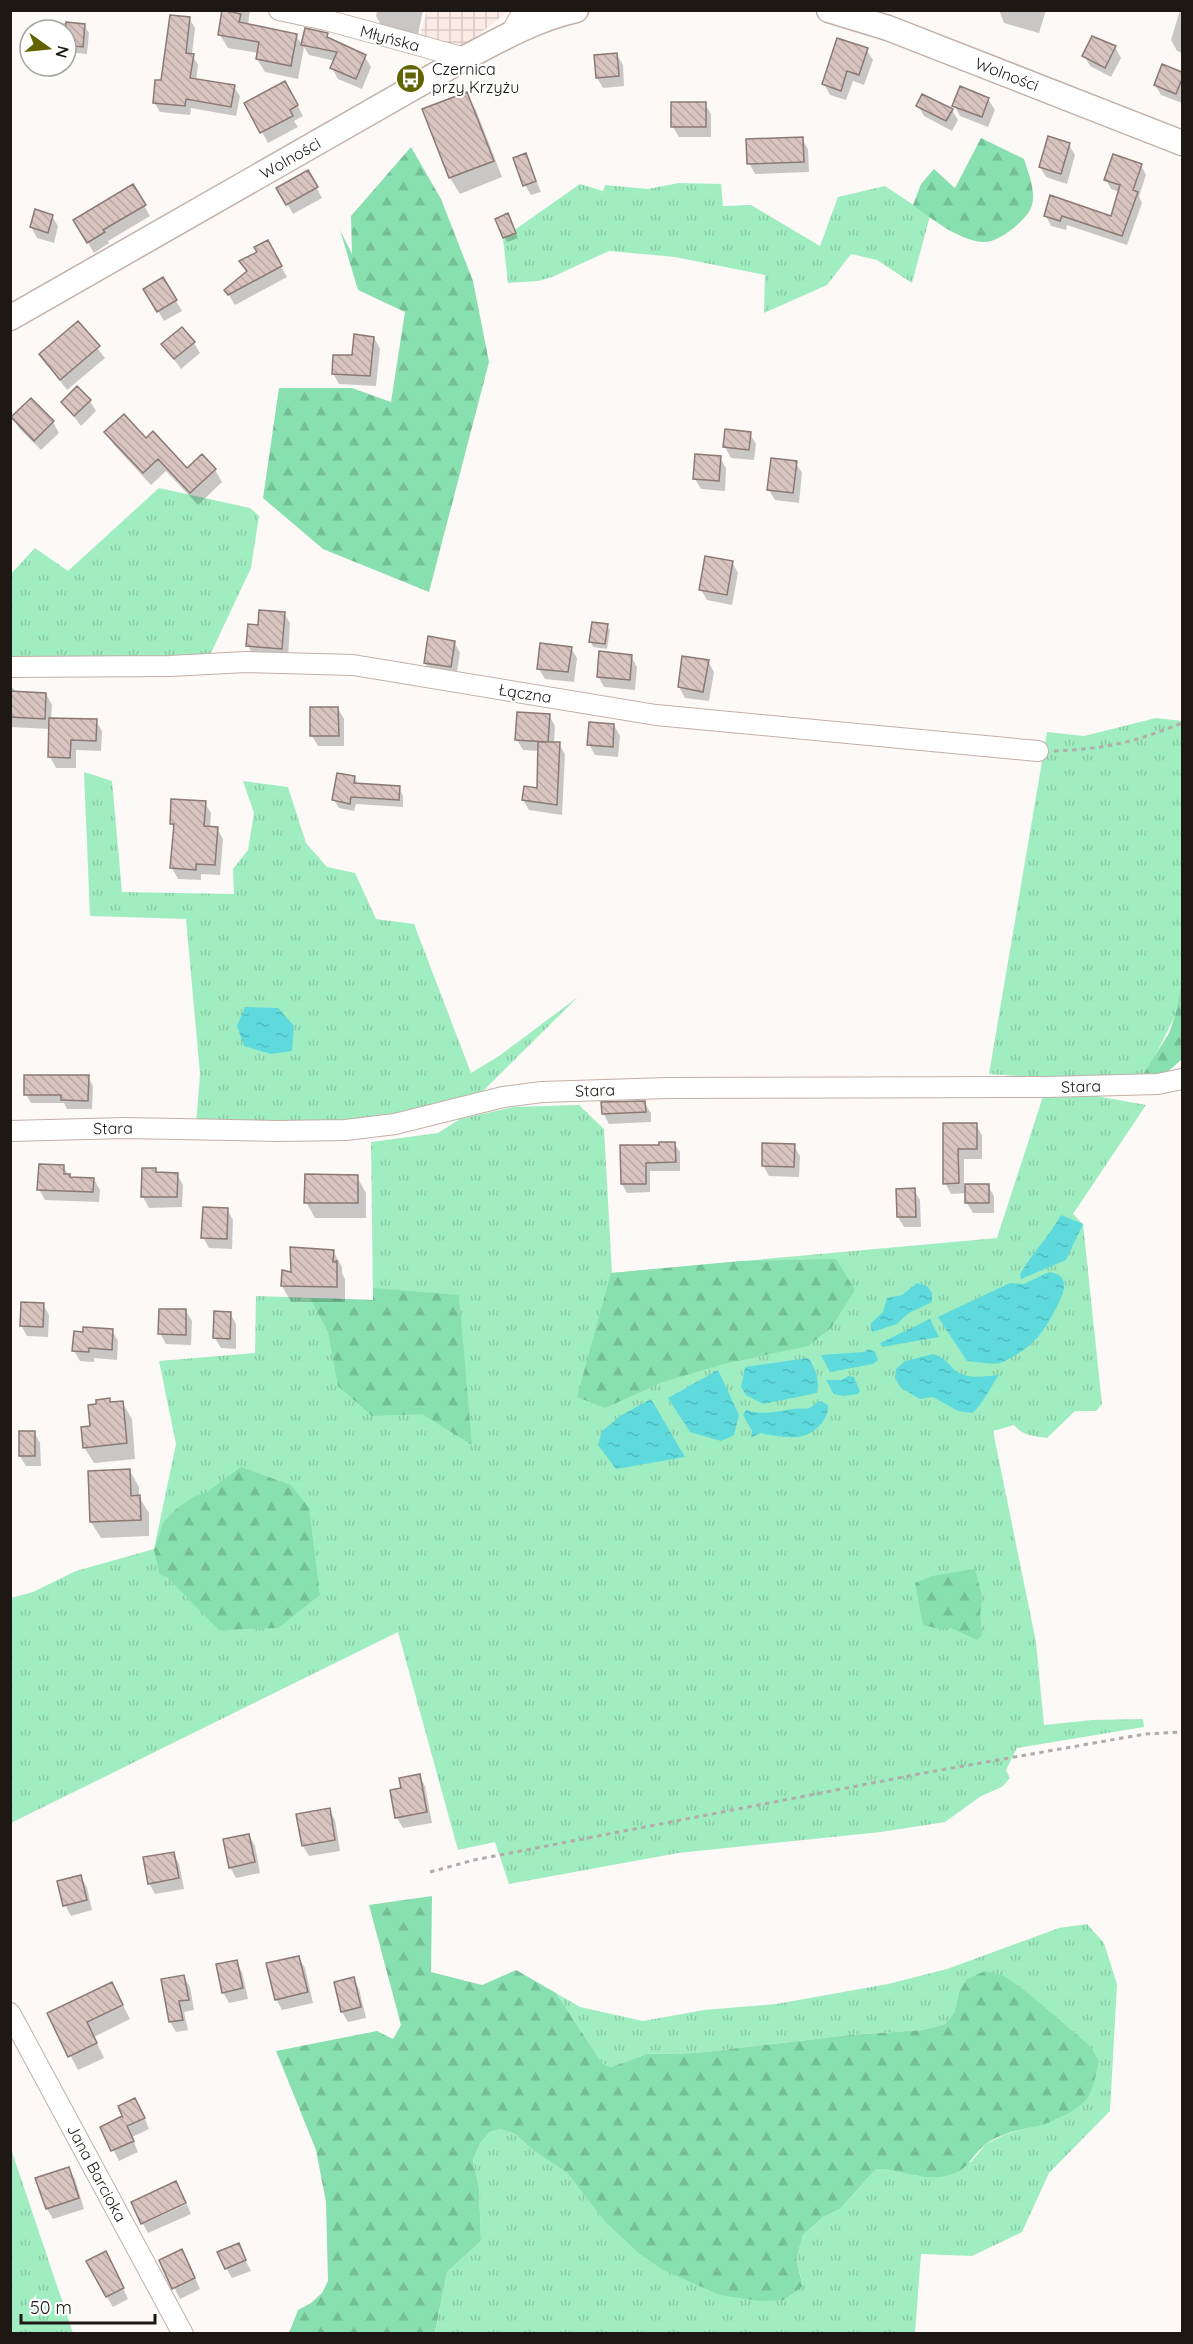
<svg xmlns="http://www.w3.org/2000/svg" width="1193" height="2344" viewBox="0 0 1193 2344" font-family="Quicksand,sans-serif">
<defs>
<pattern id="industrial-grid" width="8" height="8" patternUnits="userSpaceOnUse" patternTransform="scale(1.5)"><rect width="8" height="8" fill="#fcebe5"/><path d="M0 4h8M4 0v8" fill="none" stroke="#d8c9c4"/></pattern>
<pattern id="grass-tufts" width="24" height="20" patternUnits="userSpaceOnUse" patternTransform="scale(1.5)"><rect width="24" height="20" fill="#a1edc2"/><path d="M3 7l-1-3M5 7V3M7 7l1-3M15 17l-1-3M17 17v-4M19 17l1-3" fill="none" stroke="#8acaa6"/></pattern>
<pattern id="forest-firs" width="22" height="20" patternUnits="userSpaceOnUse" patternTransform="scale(1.5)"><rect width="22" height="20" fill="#88e0b0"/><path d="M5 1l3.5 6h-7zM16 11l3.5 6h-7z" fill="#75bf96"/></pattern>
<pattern id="water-ripples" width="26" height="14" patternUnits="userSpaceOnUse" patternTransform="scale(1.5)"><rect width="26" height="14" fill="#5edadd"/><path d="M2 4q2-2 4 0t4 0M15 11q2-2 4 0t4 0" fill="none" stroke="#51babd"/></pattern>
<pattern id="building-back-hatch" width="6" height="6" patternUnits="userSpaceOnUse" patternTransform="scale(1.5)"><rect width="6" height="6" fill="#d9c5bf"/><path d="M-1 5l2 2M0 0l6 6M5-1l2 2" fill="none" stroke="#baa8a3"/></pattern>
</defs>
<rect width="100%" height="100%" fill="#fcf9f7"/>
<path fill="url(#industrial-grid)" d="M 427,11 L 508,11 L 459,50 L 419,39 Z"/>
<path fill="url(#grass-tufts)" d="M 679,183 L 721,184 L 723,206 L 751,205 L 820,246 L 838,197 L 885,186 L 930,216 L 912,283 L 877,260 L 851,254 L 827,285 L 764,313 L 765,275 L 675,257 L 609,251 L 552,277 L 538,281 L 508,283 L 503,238 L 580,184 L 603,191 L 605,185 L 648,189 Z
M 159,488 L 250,508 L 259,516 L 251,568 L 209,657 L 11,660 L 10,575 L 35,548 L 68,571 Z
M 1156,718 L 1182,721 L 1182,979 L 1175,1016 L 1141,1084 L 989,1074 L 1047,732 L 1084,736 Z
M 84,772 L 112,781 L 122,892 L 234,894 L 233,869 L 248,850 L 254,813 L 243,781 L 288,787 L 306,843 L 327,867 L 355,873 L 376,919 L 414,924 L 471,1073 L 499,1056 L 578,997 L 482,1092 L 396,1118 L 196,1125 L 200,1074 L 186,919 L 90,916 Z
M 1046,1087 L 1146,1105 L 1073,1214 L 1083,1224 L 1102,1404 L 1096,1411 L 1075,1411 L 1047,1438 C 1033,1436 1023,1436 1014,1425 L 993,1431 L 1036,1642 L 1044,1725 L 1093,1720 L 1143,1719 L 1144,1727 L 1017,1748 L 1006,1770 L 1010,1778 L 1002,1787 L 981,1796 L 945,1822 L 881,1832 L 678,1853 L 509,1884 L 495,1842 L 458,1850 L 398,1632 L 11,1823 L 11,1598 L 33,1592 L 76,1571 L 154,1549 L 176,1444 L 159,1361 L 255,1353 L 256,1296 L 373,1300 L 371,1142 L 438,1133 L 460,1119 L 513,1107 L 579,1105 L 604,1129 L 612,1273 L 997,1238 Z
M 1087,1924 L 1104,1943 L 1117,1984 L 1110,2111 L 1049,2173 L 1022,2232 L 972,2256 L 921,2254 L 915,2333 L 435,2334 L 447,2272 L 481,2241 L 479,2188 L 473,2160 L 480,2143 L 490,2132 L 501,2129 L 515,2134 L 533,2150 L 567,2173 L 605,2222 L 637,2252 L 803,2285 L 796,2260 L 803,2235 L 823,2217 L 840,2209 L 876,2169 L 889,2168 L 918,2176 L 971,2162 L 986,2144 L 1004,2135 L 1058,2119 L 1089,2045 L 1005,1976 L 959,1992 L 954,2013 L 945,2024 L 922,2030 L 849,2035 L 696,2053 L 647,2054 L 611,2067 L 602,2063 L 556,1993 L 580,2007 L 643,2021 L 704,2010 L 776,2004 L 888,1984 L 947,1969 L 1059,1928 Z
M 10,2149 L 11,2149 L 73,2333 L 11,2333 Z"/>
<path fill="url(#forest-firs)" d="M 981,138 L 1024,159 C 1028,172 1036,191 1032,205 C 1029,219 997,244 983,242 C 957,240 933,219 913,205 L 921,184 L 934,169 L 955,188 Z
M 411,147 L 441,199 L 473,281 L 489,362 L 429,592 L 323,549 L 263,498 L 279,388 L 352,388 L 391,402 L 405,312 L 358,290 L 340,230 L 352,254 L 351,216 Z
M 1182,979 L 1182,1059 L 1163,1076 L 1143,1075 L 1169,1033 L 1175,1016 Z
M 836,1259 L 855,1290 L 831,1328 L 808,1346 L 724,1364 L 663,1382 L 605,1408 L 577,1397 L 611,1273 L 741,1261 Z
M 373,1288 L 459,1295 L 472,1445 L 422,1414 L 372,1416 L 338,1386 L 328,1332 L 310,1298 L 373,1300 Z
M 241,1467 L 291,1485 L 309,1508 L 320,1595 L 278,1628 L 219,1630 L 167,1577 L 160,1575 L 154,1550 L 163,1523 L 176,1509 L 193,1497 L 206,1493 Z
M 975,1569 L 982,1596 L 980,1615 L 982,1635 L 977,1640 L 951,1628 L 939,1629 L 923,1625 L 915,1583 L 932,1576 Z
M 432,1896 L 431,1972 L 482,1985 L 516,1970 L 556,1993 L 602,2063 L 611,2067 L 647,2054 L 696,2053 L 849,2035 L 922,2030 L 945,2024 L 954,2013 L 959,1992 L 967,1979 L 985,1971 L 1005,1976 L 1029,1994 L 1089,2045 L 1099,2061 C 1096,2072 1093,2093 1086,2100 C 1079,2107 1068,2114 1059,2118 C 1037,2130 1007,2128 986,2144 C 968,2158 969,2174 939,2177 C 917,2179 897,2168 876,2169 L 840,2209 L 823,2217 L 803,2235 L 796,2260 L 803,2286 L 784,2300 L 759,2301 L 720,2295 L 663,2270 L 637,2252 L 605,2222 L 567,2173 L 533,2150 L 515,2134 L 501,2129 L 490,2132 L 480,2143 L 473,2160 L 479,2188 L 481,2241 L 447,2272 L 435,2333 L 289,2333 L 298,2310 L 311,2303 L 322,2293 L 328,2281 L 326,2202 L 316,2150 L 276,2051 L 377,2031 L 393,2039 L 401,2025 L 369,1905 Z"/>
<path fill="url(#water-ripples)" d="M 245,1007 L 278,1008 L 294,1026 L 292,1051 L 271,1054 L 244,1046 L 237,1026 Z
M 1061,1215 L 1083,1224 L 1066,1260 L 1021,1279 L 1020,1274 C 1032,1254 1049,1236 1061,1215 Z
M 1049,1272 C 1057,1273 1065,1277 1064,1286 C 1064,1298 1044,1332 1035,1340 C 1026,1349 1012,1359 1000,1363 C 991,1365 977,1362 967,1361 L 938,1317 L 1010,1283 L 1024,1284 Z
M 917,1283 L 927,1286 L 932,1293 L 932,1302 L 909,1313 L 897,1324 L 872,1332 L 871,1323 L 883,1312 L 887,1298 L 902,1295 Z
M 930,1319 L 939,1337 L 882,1347 L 880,1343 Z
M 869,1349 L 875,1352 L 878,1360 L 873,1364 L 830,1372 L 821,1355 L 864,1352 Z
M 933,1354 C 944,1357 948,1364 956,1371 C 968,1380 986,1376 999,1375 C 991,1386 981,1407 972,1413 L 958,1411 L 933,1397 L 920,1399 L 901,1388 L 895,1378 L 896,1369 L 905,1361 Z
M 808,1358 C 816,1368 820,1381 817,1393 L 763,1404 L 746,1395 L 741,1387 L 745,1367 Z
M 718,1370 L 739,1415 L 734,1435 L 721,1441 L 690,1432 L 668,1398 Z
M 848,1376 L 854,1377 L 860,1391 L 858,1394 L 843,1396 L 834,1394 L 826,1380 L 842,1380 Z
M 651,1399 L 685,1457 L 616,1469 L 598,1445 L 602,1431 L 622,1415 Z
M 821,1401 L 828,1405 C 829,1420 814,1435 798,1437 C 788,1438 769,1435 760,1433 L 751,1438 L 752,1431 L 743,1415 L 746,1410 C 766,1416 774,1411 794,1409 C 798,1408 805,1409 809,1408 C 814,1406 815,1402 821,1401 Z"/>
<path fill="#0003" d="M 224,10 L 250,10 L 248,25 L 296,36 L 303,46 L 306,30 L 327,34 L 330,40 L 365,57 L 371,67 L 362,89 L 338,79 L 332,68 L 335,61 L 309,55 L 304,47 L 298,79 L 265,72 L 257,59 L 259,53 L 228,48 L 220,35 Z
M 377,10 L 423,10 L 418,35 L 382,27 L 376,16 Z
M 999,10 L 1046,10 L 1039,33 L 1004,23 Z
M 1180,10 L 1182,10 L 1182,53 L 1177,51 L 1171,40 Z
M 189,18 L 195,28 L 192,54 L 198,65 L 196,81 L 234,87 L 240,96 L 236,116 L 191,108 L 190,115 L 160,112 L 154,102 Z
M 52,22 L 84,25 L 89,33 L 87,54 L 66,52 L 66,30 L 52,30 Z
M 1115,47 L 1121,58 L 1111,77 L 1090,66 L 1084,55 Z
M 866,49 L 873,60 L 864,85 L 853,81 L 846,100 L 830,95 L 824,84 Z
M 617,55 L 623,65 L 624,86 L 603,88 L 597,78 Z
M 1163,66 L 1182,74 L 1182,103 L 1161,95 L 1155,85 Z
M 291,93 L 303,116 L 294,121 L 298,127 L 268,143 L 246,103 Z
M 466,94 L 476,110 L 502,177 L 460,194 L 450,178 L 424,110 Z
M 988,99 L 995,110 L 988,127 L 960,116 L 954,105 Z
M 705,104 L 711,114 L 711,137 L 679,137 L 673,127 Z
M 918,106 L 952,110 L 958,120 L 952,131 L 924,116 Z
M 802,139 L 808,149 L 809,172 L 755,174 L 749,163 Z
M 1069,145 L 1075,155 L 1067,184 L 1046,177 L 1040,167 Z
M 526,155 L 541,192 L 531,195 L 525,185 Z
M 1141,165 L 1146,175 L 1139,196 L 1142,203 L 1127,245 L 1067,225 L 1066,230 L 1051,226 L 1046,216 L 1051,197 L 1112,218 L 1119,192 L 1111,189 L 1106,180 Z
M 308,172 L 322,198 L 293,214 L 278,188 Z
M 133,186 L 150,216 L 108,241 L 109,243 L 94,253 L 75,221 Z
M 52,216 L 58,226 L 54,243 L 37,238 L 31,227 Z
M 510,220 L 518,238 L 507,242 L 505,237 Z
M 267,242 L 287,277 L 235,305 L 226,290 L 248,272 L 242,262 L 259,253 Z
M 163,279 L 182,311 L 164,321 L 145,289 Z
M 78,323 L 105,358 L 67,390 L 41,355 Z
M 374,338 L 380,349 L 376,386 L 339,384 L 333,373 Z
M 194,343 L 200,353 L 181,369 L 163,344 Z
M 90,401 L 96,411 L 81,426 L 63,402 Z
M 13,418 L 53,422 L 59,433 L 41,450 L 19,428 Z
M 106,433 L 146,440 L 187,470 L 215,470 L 222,482 L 198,505 L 166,471 L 151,485 L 114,445 Z
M 750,434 L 756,444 L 754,460 L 731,458 L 725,447 Z
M 720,458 L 726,468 L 725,491 L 701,489 L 695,479 Z
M 796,463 L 802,473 L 799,503 L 775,500 L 769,490 Z
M 732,562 L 738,573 L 732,605 L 707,600 L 701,590 Z
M 284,613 L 290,623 L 288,659 L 254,656 L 248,646 Z
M 607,626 L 610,630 L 607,649 L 593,647 L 591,642 Z
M 454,642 L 460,653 L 456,677 L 431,673 L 425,663 Z
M 571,648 L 577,658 L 574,682 L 545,679 L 539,669 Z
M 631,656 L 637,667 L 635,690 L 604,687 L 598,676 Z
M 708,661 L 714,672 L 709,701 L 685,698 L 679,687 Z
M 10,688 L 13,688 L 16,693 L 46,694 L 52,705 L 51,720 L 96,721 L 102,731 L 101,751 L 76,750 L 76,768 L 56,768 L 50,757 L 51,729 L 10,727 Z
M 338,708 L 344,719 L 344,746 L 318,746 L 312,736 Z
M 549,715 L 555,726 L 554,744 L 559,744 L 565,754 L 562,815 L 529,810 L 523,800 L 538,790 L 539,751 L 523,750 L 517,740 Z
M 614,725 L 620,736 L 618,757 L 595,755 L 589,744 Z
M 354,777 L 359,785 L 399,788 L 403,796 L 403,807 L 356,804 L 354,811 L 339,808 L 334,800 Z
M 205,803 L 211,813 L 210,828 L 217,828 L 223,839 L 220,875 L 201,874 L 201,880 L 178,879 L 172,868 L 175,830 L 171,823 Z
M 88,1077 L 93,1086 L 92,1109 L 67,1109 L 64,1103 L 31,1103 L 26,1094 Z
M 644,1102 L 651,1113 L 651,1122 L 609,1124 L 603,1113 Z
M 944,1125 L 976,1125 L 982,1135 L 982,1159 L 964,1159 L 964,1186 L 988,1186 L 994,1196 L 994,1213 L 973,1213 L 967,1203 L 967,1193 L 951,1194 L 945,1183 Z
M 674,1143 L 680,1152 L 680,1171 L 650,1171 L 650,1192 L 627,1193 L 622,1184 L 660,1146 Z
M 794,1146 L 800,1156 L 799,1177 L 769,1176 L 763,1165 Z
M 63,1167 L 71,1178 L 94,1179 L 100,1190 L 99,1202 L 45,1200 L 39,1189 Z
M 144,1169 L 155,1170 L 157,1173 L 177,1174 L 183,1185 L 182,1207 L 149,1208 L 143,1197 Z
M 357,1177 L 366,1193 L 366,1218 L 315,1218 L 306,1202 Z
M 914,1190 L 920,1200 L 921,1227 L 904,1227 L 898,1217 Z
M 227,1209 L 233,1220 L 232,1249 L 209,1248 L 203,1237 Z
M 333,1251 L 342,1267 L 342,1273 L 345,1279 L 345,1302 L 291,1302 L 282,1286 L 293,1274 Z
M 43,1304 L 49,1315 L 48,1337 L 27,1336 L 21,1325 Z
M 186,1311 L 192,1321 L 191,1345 L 166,1344 L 160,1333 Z
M 230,1313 L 236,1324 L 236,1349 L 221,1348 L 215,1338 Z
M 112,1330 L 118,1341 L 117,1360 L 94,1358 L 94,1362 L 80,1361 L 74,1351 Z
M 109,1400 L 111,1404 L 122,1402 L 132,1419 L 135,1459 L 94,1463 L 84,1447 L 92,1428 Z
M 34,1432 L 40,1443 L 41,1466 L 26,1466 L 20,1456 Z
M 130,1471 L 139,1487 L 139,1497 L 149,1513 L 149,1536 L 101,1538 L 91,1522 Z
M 419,1776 L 425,1786 L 432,1823 L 403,1828 L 397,1818 L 402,1790 Z
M 329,1809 L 335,1820 L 340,1851 L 309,1856 L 303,1846 L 298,1815 Z
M 249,1835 L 255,1846 L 260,1873 L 236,1878 L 230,1867 Z
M 173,1853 L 179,1864 L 184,1889 L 155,1894 L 149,1883 Z
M 81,1877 L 87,1888 L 92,1910 L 71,1916 L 65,1905 Z
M 298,1957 L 305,1968 L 313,2003 L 282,2010 L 276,1999 Z
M 236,1962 L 242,1972 L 248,1999 L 229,2003 L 223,1992 Z
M 184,1977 L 190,1987 L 194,2010 L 184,2012 L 188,2030 L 176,2032 L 170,2022 Z
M 353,1979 L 359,1989 L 366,2018 L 348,2022 L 342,2012 Z
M 112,1984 L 130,2019 L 94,2037 L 104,2058 L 78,2070 L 49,2014 Z
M 141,2110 L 149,2129 L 132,2137 L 138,2152 L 119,2161 L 102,2128 L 125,2124 Z
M 69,2169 L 75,2179 L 84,2209 L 53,2219 L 47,2209 Z
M 187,2204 L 191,2214 L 148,2233 L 143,2224 Z
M 242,2254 L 251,2271 L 232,2278 L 226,2268 Z
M 161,2261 L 188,2262 L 200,2289 L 180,2299 Z
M 112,2264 L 128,2299 L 113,2307 L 102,2289 Z"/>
<path fill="url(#building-back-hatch)" stroke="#8b7974" stroke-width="1.5" d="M 222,10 L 241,14 L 239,22 L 297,34 L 291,66 L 256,59 L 259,42 L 218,35 Z
M 170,15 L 190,17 L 186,53 L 194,54 L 190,78 L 235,85 L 231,107 L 186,99 L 185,106 L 153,103 L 155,80 L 161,80 Z
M 66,22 L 85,24 L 83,47 L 66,45 Z
M 305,28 L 328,33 L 327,37 L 366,55 L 356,79 L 330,68 L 337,52 L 301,45 Z
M 1092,36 L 1116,46 L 1105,68 L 1082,56 Z
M 837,38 L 868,48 L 859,75 L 847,71 L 841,91 L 822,84 Z
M 617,53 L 619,76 L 596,78 L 594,55 Z
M 1162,64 L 1182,72 L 1182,79 L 1176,94 L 1154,85 Z
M 285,81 L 298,105 L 290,110 L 293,116 L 260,133 L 244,103 Z
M 960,86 L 989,98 L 982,117 L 952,106 Z
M 467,92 L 494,161 L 449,178 L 422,109 Z
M 922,94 L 953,109 L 946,121 L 916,106 Z
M 671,102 L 706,102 L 706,127 L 671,127 Z
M 1048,136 L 1070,143 L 1061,174 L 1039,167 Z
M 803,137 L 804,162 L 747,164 L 746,139 Z
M 526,153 L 536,181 L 523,186 L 513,158 Z
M 1113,154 L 1142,164 L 1133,190 L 1138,192 L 1122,236 L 1062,216 L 1060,221 L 1044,216 L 1050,195 L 1111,216 L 1120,185 L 1104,180 Z
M 308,170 L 318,187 L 286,205 L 276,188 Z
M 133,184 L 146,205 L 103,230 L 105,232 L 87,243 L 73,220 Z
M 35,209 L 53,215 L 48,233 L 30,227 Z
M 508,213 L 516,233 L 503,238 L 495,219 Z
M 268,240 L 282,266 L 228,295 L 224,290 L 247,271 L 239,261 L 257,252 L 254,247 Z
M 163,277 L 177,300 L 157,312 L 143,289 Z
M 78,321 L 100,346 L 60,380 L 39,354 Z
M 182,327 L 195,342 L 174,359 L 161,344 Z
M 354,334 L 374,337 L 370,376 L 332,374 L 333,355 L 352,355 Z
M 77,386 L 91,400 L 74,416 L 61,402 Z
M 31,398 L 54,421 L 34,441 L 11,417 Z
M 124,414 L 146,438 L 153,431 L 187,468 L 202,454 L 216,469 L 190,493 L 158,459 L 143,473 L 104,432 Z
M 725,429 L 751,432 L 749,450 L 723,447 Z
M 695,454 L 721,456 L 719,481 L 693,479 Z
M 771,458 L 797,461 L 793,493 L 767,490 Z
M 705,556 L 733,561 L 727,595 L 699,590 Z
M 259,610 L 285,612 L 282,649 L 246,646 L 248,624 L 258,625 Z
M 592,622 L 608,624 L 605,644 L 589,642 Z
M 428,636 L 455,641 L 451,667 L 424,663 Z
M 540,643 L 572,647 L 568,672 L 537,669 Z
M 599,651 L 632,655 L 630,680 L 597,677 Z
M 682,656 L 709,660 L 703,692 L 678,687 Z
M 10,691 L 46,693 L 45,719 L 10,717 Z
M 310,707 L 338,707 L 339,736 L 310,736 Z
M 517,712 L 550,714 L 548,742 L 515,740 Z
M 49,718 L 97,719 L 96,741 L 71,740 L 70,758 L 48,757 Z
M 589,722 L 614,724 L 613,747 L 587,745 Z
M 538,742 L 560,742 L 557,805 L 522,800 L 524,786 L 537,788 Z
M 337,773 L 355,776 L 354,783 L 400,786 L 399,800 L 351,797 L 350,804 L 332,800 Z
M 171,799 L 206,801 L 204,826 L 218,827 L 215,865 L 196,864 L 196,870 L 170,868 L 174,824 L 170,824 Z
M 24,1075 L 89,1075 L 88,1101 L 61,1100 L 61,1095 L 24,1095 Z
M 645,1101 L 646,1112 L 602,1114 L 601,1102 Z
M 943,1123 L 977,1123 L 977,1149 L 958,1149 L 959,1183 L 943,1184 Z
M 659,1142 L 675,1142 L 676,1162 L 646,1163 L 646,1184 L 621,1184 L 620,1145 L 659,1145 Z
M 762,1143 L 795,1144 L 794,1167 L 762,1166 Z
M 39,1164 L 64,1165 L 64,1174 L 70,1174 L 70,1177 L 94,1178 L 93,1192 L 37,1190 Z
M 142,1168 L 156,1168 L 156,1172 L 178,1173 L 177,1197 L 141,1197 Z
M 305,1174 L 358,1175 L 358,1203 L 304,1203 Z
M 965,1184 L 989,1184 L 989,1203 L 965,1203 Z
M 915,1188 L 916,1217 L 897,1217 L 896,1189 Z
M 203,1207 L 228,1208 L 227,1239 L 201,1238 Z
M 290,1247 L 334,1250 L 333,1262 L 337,1261 L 337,1287 L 281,1286 L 282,1270 L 291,1272 Z
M 21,1302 L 44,1303 L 43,1327 L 20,1326 Z
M 159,1309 L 186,1309 L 186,1335 L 158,1334 Z
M 214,1311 L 231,1312 L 230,1339 L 213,1338 Z
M 83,1327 L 113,1329 L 112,1350 L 89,1348 L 89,1352 L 72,1351 L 74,1331 L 83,1332 Z
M 110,1398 L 110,1402 L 123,1401 L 127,1443 L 83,1448 L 81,1427 L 90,1426 L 88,1405 L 96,1404 L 96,1400 Z
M 19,1431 L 35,1431 L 35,1456 L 19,1456 Z
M 130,1469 L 131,1496 L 140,1495 L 141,1520 L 90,1522 L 88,1471 Z
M 420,1774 L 427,1812 L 395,1818 L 390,1790 L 401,1788 L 399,1778 Z
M 330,1808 L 335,1840 L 302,1846 L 296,1814 Z
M 249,1834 L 255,1862 L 229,1868 L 223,1839 Z
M 174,1852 L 179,1878 L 148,1884 L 143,1857 Z
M 81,1875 L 87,1900 L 63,1906 L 57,1881 Z
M 299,1956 L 308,1992 L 275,2000 L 266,1963 Z
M 237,1960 L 243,1988 L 222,1993 L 216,1964 Z
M 184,1975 L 189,2000 L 179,2001 L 183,2020 L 169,2022 L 161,1979 Z
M 354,1977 L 361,2007 L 341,2012 L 334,1982 Z
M 112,1982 L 123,2005 L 87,2022 L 97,2043 L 68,2057 L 47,2013 Z
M 135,2098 L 145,2118 L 127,2126 L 134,2141 L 111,2151 L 100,2127 L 122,2116 L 123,2118 L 118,2106 Z
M 69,2167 L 79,2198 L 46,2209 L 35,2178 Z
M 176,2181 L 186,2203 L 141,2224 L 131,2202 Z
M 239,2243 L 246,2260 L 225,2269 L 217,2252 Z
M 182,2249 L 195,2278 L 172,2289 L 159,2260 Z
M 106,2251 L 124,2288 L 106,2297 L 86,2261 Z"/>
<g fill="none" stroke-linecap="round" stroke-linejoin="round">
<defs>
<path id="minor" d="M 279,10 L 326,20 L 465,58
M 510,34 L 524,10
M 10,667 L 170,666 L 246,662 L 353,665 L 656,715 L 1038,751
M 10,1131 L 125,1128 L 277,1131 L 346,1130 L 395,1124 L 503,1097 L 542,1092 L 668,1088 L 1046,1087 L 1158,1084 L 1182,1079
M 10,2013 L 183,2334"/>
<path id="tertiary" d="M 829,10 L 888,28 L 1182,143
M 10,318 L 465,58 C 501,39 536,19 576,10"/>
</defs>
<use href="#minor" stroke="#c2b0a8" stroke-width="22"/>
<use href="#tertiary" stroke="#c2b0a8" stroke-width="27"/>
<path stroke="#b1acaa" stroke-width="3" stroke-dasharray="4.5 4.5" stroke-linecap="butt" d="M 1054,751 C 1106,749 1135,742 1182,723
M 430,1872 L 474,1860 L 924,1773 L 1145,1734 L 1182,1732"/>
<use href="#minor" stroke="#fff" stroke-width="20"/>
<use href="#tertiary" stroke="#fff" stroke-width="24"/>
</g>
<defs>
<symbol id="bus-disc" viewBox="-11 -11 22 22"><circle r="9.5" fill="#616400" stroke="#fff"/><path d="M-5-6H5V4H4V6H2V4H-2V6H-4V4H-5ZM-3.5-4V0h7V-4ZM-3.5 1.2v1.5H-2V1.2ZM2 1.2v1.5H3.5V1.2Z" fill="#fff"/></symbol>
</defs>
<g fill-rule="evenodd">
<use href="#bus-disc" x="394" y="62" width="33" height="33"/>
</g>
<g text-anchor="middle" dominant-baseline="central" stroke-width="4.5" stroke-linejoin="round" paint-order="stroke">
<g font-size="16" fill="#1e1815" stroke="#fff">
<text transform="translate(390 38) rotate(15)">Młyńska</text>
<text transform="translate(1007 74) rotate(21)">Wolności</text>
<text transform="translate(290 158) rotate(-30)">Wolności</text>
<text transform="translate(525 693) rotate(9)">Łączna</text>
<text transform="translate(1081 1086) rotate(-2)">Stara</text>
<text transform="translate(595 1090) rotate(-2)">Stara</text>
<text transform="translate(113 1128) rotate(-1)">Stara</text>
<text transform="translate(97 2173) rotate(62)">Jana Barcioka</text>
</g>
<g font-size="16" fill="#1e1815" stroke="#fff" text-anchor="start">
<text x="432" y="69">Czernica<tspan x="432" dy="18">przy Krzyżu</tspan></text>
</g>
</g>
<rect width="1193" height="2344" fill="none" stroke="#1e1815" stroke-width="24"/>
<g transform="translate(48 48) rotate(105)"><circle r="28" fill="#ffffff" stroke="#a5a3a1" stroke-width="1.5"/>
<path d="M0-4.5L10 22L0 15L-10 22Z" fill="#616400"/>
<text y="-9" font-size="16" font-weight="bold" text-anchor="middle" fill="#1e1815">N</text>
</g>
<path d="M21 2314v9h134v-9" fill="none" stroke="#1e1815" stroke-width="3"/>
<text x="30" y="2314" font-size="18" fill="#1e1815" stroke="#ffffff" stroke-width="4.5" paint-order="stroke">50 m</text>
</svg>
